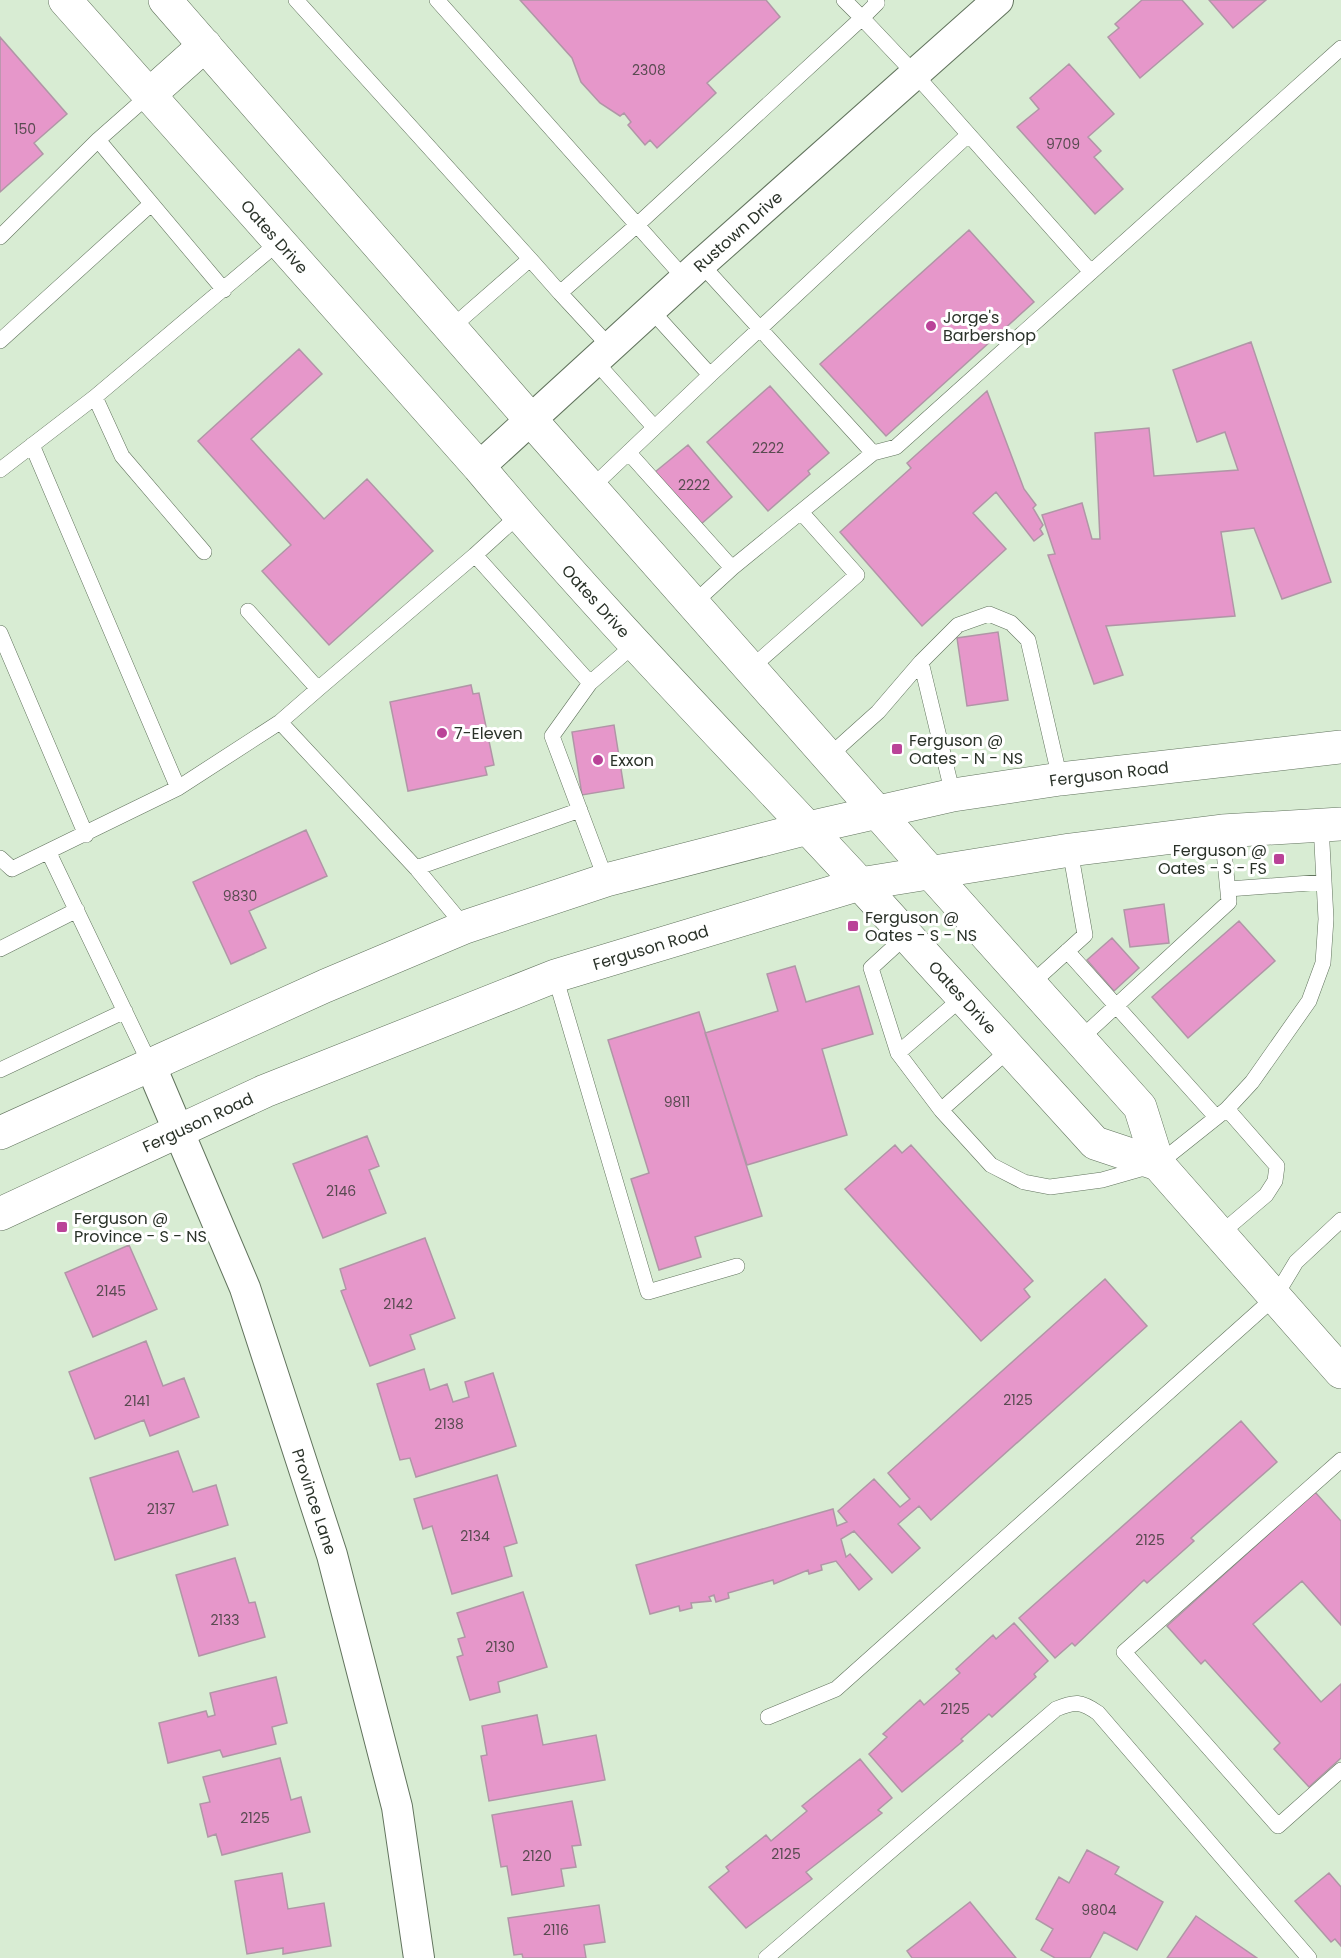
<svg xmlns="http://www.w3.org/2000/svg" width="1341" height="1958" viewBox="0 0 1341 1958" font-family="Poppins,sans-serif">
<rect width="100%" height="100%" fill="#d8ecd3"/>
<path fill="#e697ca" stroke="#b096a6" stroke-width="1.5" d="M 520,0 L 766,0 L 780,17 L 707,83 L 716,93 L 657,148 L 650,140 L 645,145 L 628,125 L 631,122 L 624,113 L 620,116 L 600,103 L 581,82 L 572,58 Z
M 1142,0 L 1182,0 L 1203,24 L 1140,78 L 1108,37 L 1119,28 L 1115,24 Z
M 1209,0 L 1266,0 L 1233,28 Z
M 0,37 L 67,114 L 34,143 L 43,154 L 0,192 Z
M 1069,64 L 1114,114 L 1088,137 L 1101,151 L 1094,157 L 1123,189 L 1095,214 L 1017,127 L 1039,109 L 1030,98 Z
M 969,230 L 1034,302 L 886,436 L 820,364 Z
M 1251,342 L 1331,582 L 1282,599 L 1254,528 L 1221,532 L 1235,616 L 1106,626 L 1123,675 L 1094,684 L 1048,555 L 1055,554 L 1042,515 L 1082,503 L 1092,539 L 1100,539 L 1095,433 L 1149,428 L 1154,476 L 1238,470 L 1225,432 L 1197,442 L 1173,370 Z
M 299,349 L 322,374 L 251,439 L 324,519 L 367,479 L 433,551 L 329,645 L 262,571 L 291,545 L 198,441 Z
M 770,386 L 829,453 L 808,471 L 810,474 L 768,511 L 707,442 Z
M 987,391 L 1024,489 L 1036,505 L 1033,508 L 1043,525 L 1040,529 L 1043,534 L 1034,541 L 996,492 L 973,513 L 1006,549 L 922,626 L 840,532 L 911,468 L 907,463 Z
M 688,445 L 732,497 L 700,525 L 655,472 Z
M 998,632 L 1008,700 L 967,706 L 957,638 Z
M 471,685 L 473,694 L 479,693 L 494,765 L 485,767 L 487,775 L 408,791 L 390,702 Z
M 614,725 L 624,788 L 582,795 L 572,732 Z
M 306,830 L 327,876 L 249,911 L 266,948 L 231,964 L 193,882 Z
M 1164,904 L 1169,943 L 1130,947 L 1124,910 Z
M 1239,921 L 1275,961 L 1188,1038 L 1152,997 Z
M 1112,938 L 1139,968 L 1114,991 L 1087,960 Z
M 795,966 L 806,1002 L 859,986 L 873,1034 L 822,1049 L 847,1135 L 747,1165 L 705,1033 L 778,1011 L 767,974 Z
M 699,1012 L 762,1216 L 695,1237 L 701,1257 L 659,1270 L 631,1179 L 649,1173 L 608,1040 Z
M 367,1136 L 379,1166 L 369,1170 L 386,1213 L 323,1238 L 293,1164 Z
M 895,1145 L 902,1153 L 911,1145 L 1033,1281 L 1024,1289 L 1030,1297 L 981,1341 L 845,1189 Z
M 425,1238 L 455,1318 L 410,1335 L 415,1349 L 370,1366 L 341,1291 L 346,1289 L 340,1269 Z
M 129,1245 L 157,1309 L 93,1337 L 65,1273 Z
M 1105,1279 L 1147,1326 L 931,1520 L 919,1506 L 898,1524 L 920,1548 L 892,1573 L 854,1531 L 841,1539 L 846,1557 L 850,1554 L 872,1579 L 859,1590 L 836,1561 L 821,1565 L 822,1570 L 809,1574 L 808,1570 L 774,1584 L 773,1580 L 728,1593 L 729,1598 L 716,1602 L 714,1595 L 709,1597 L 711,1601 L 691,1603 L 692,1608 L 680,1611 L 679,1606 L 650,1614 L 636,1565 L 833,1509 L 837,1526 L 847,1522 L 838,1511 L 874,1479 L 900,1507 L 910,1499 L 888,1473 Z
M 146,1341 L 163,1386 L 184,1378 L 199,1417 L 150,1436 L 144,1420 L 95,1439 L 69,1372 Z
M 424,1369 L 430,1390 L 447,1384 L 453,1402 L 469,1397 L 465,1382 L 493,1373 L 516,1446 L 416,1477 L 410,1458 L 400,1460 L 377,1384 Z
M 1241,1421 L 1277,1462 L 1191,1538 L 1194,1541 L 1147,1583 L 1144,1580 L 1075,1646 L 1072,1643 L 1055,1658 L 1019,1618 Z
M 178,1451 L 193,1492 L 216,1485 L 228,1525 L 115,1560 L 90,1478 Z
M 497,1475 L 517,1543 L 504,1547 L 512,1576 L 452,1594 L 432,1526 L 423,1529 L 414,1499 Z
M 1315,1492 L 1341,1521 L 1341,1625 L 1302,1581 L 1253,1624 L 1321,1702 L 1341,1684 L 1341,1758 L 1309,1787 L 1274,1749 L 1280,1743 L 1205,1660 L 1201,1664 L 1167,1626 Z
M 235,1558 L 249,1603 L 255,1602 L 265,1637 L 199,1656 L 176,1575 Z
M 523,1592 L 547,1667 L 498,1682 L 500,1692 L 470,1700 L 457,1657 L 463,1655 L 458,1639 L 465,1637 L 457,1613 Z
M 1014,1623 L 1048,1661 L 1034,1674 L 1036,1677 L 992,1717 L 989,1714 L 961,1739 L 963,1741 L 902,1792 L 869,1754 L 887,1737 L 883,1734 L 920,1700 L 924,1705 L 960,1673 L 956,1669 L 993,1635 L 996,1639 Z
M 276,1677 L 287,1723 L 272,1727 L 276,1744 L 223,1757 L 220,1750 L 168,1763 L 159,1723 L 206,1711 L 208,1717 L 215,1715 L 210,1693 Z
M 537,1715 L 543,1745 L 596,1735 L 605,1780 L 489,1801 L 481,1756 L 487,1755 L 482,1726 Z
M 280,1758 L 291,1800 L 301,1797 L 310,1832 L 222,1855 L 216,1834 L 208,1837 L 200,1804 L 210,1802 L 203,1777 Z
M 860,1759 L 892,1798 L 878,1810 L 882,1813 L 806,1872 L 812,1879 L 746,1928 L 709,1887 L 729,1871 L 726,1867 L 766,1835 L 771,1841 L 807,1811 L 802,1806 Z
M 572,1801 L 581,1845 L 572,1846 L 576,1867 L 561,1869 L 564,1886 L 512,1895 L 507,1866 L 501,1867 L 492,1815 Z
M 1087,1850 L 1119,1867 L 1115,1874 L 1163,1902 L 1137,1950 L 1104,1932 L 1090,1958 L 1055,1958 L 1041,1950 L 1053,1929 L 1036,1919 L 1059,1877 L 1069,1883 Z
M 282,1873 L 288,1909 L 324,1903 L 331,1946 L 283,1954 L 283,1948 L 247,1954 L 235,1881 Z
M 1329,1873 L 1341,1887 L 1341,1946 L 1335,1939 L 1331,1942 L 1295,1901 Z
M 970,1902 L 1016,1958 L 912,1958 L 907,1951 Z
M 599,1905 L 605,1942 L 584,1945 L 586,1958 L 523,1958 L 522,1954 L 514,1955 L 508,1918 Z
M 1196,1916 L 1257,1958 L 1167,1958 Z"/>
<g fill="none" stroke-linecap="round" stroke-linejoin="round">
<defs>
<path id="service" d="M 296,0 L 530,259 L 451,328
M 437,0 L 685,279
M 875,0 L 877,3 L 862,18 L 914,73 L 1090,271
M 98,140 L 224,290
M 0,237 L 98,140 L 149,95
M 530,259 L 560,293 L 637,225 L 862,18 L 844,0
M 701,264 L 873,453
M 560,293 L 610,347
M 651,310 L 710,375 L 968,135
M 0,341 L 151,204
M 595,361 L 654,427
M 32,445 L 178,788
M 629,453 L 732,568
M 0,470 L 95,397
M 592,487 L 710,375
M 204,552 L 122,456 L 95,397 L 279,242
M 475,555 L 519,515
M 694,603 L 732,568 L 873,453 L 896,447 L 1341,48
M 248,611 L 318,689 L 475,555 L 590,683 L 635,644
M 0,633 L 86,835
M 921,662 L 953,795
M 751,668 L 857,575 L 801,512
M 590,683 L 552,736 L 606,880
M 280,722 L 416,868 L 465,927
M 829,756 L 878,712 L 921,662 L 958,625 L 989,614 L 1011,623 L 1028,640 L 1060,779
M 49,853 L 150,1064
M 0,858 L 12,869 L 178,788 L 280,722 L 318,689
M 416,868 L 580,810
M 1228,889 L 1324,882
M 907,935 L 871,968 L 898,1053 L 941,1110
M 0,949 L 77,910
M 1067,951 L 1216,1117
M 555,976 L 648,1292 L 737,1266
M 1032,983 L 1085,935 L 1070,850
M 1079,1040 L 1229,902 L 1222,831
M 1011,1048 L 941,1110 L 991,1165 L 1024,1182 L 1050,1187 L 1102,1180 L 1158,1164 L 1227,1109 L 1252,1082 L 1309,1001 L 1323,963 L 1326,919 L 1321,825
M 898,1053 L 963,997
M 0,1070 L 125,1011
M 1220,1234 L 1266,1195 L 1275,1181 L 1277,1166 L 1227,1109
M 1341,1460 L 1124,1652 L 1278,1826 L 1341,1770
M 768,1717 L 836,1689 L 1275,1297 L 1296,1262 L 1341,1220
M 766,1958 L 1056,1709 C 1075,1701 1081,1701 1098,1713 L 1309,1958"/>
<g id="minor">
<path id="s1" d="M 479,467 L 701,264 L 998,0"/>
<path id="s2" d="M 150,1064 L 245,1288 L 332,1555 L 397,1807 L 419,1958"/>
</g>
<g id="tertiary">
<path d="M 930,872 L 1140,1107 L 1158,1164 L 1341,1372"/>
<path id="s3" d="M 860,884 L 1095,1143 L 1158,1164"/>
</g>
<g id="secondary">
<path id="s4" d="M 65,0 L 479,467 C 600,612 732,746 860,884"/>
<path d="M 165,0 L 531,420 L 930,872"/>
<path d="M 149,95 L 205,45"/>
<path id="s5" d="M 0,1133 L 325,986 L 465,927 L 606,880 L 808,828 L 953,795 L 1060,779 L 1341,747"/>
<path id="s6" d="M 0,1214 L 265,1091 L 555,976 L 860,884 L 1070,850 L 1222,831 L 1341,824"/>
</g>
</defs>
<use href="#service" stroke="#61735d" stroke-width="16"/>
<use href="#minor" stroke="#61735d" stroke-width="32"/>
<use href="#tertiary" stroke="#61735d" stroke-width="34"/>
<use href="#secondary" stroke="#61735d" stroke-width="34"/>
<use href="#service" stroke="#fff" stroke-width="15"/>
<use href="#minor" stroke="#fff" stroke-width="30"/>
<use href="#tertiary" stroke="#fff" stroke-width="33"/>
<use href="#secondary" stroke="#fff" stroke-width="33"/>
</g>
<g fill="#ba4398" stroke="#fff" stroke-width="2">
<circle cx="931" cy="326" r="6"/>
<circle cx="442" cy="733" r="6"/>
<rect x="891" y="743" width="12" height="12" rx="3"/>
<circle cx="598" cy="760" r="6"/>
<rect x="1273" y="853" width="12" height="12" rx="3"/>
<rect x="847" y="920" width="12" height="12" rx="3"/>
<rect x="56" y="1221" width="12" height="12" rx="3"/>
</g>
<g text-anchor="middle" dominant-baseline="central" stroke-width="6" stroke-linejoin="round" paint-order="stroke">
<g font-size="14" fill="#594b51">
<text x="649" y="70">2308</text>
<text x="25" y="129">150</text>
<text x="1063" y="144">9709</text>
<text x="768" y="448">2222</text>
<text x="694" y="485">2222</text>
<text x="240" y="896">9830</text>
<text x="677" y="1102">9811</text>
<text x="341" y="1191">2146</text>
<text x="111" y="1291">2145</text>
<text x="398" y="1304">2142</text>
<text x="1018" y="1400">2125</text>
<text x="137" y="1401">2141</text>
<text x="449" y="1424">2138</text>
<text x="161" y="1509">2137</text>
<text x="475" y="1536">2134</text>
<text x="1150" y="1540">2125</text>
<text x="225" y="1620">2133</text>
<text x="500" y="1647">2130</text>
<text x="955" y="1709">2125</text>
<text x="255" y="1818">2125</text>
<text x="786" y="1854">2125</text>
<text x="537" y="1856">2120</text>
<text x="1099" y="1910">9804</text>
<text x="556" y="1930">2116</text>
</g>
<g font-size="16" fill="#2a3229" stroke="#fff">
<text stroke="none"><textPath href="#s1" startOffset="350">Rustown Drive</textPath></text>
<text stroke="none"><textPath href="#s4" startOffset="316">Oates Drive</textPath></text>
<text stroke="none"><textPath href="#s4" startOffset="802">Oates Drive</textPath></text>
<text stroke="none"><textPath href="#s5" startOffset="1172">Ferguson Road</textPath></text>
<text stroke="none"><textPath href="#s6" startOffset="704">Ferguson Road</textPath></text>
<text stroke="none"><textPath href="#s3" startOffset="153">Oates Drive</textPath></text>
<text stroke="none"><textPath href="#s6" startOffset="218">Ferguson Road</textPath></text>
<text stroke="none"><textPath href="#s2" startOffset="468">Province Lane</textPath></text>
</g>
<g font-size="16" fill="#2a3229" stroke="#fff" text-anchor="start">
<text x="943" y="317">Jorge's<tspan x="943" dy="18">Barbershop</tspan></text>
<text x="454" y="733">7-Eleven</text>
<text x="909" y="740">Ferguson @<tspan x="909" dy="18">Oates - N - NS</tspan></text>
<text x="610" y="760">Exxon</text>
<text x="1267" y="850" text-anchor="end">Ferguson @<tspan x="1267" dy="18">Oates - S - FS</tspan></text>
<text x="865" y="917">Ferguson @<tspan x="865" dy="18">Oates - S - NS</tspan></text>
<text x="74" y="1218">Ferguson @<tspan x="74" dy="18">Province - S - NS</tspan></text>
</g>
</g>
</svg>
